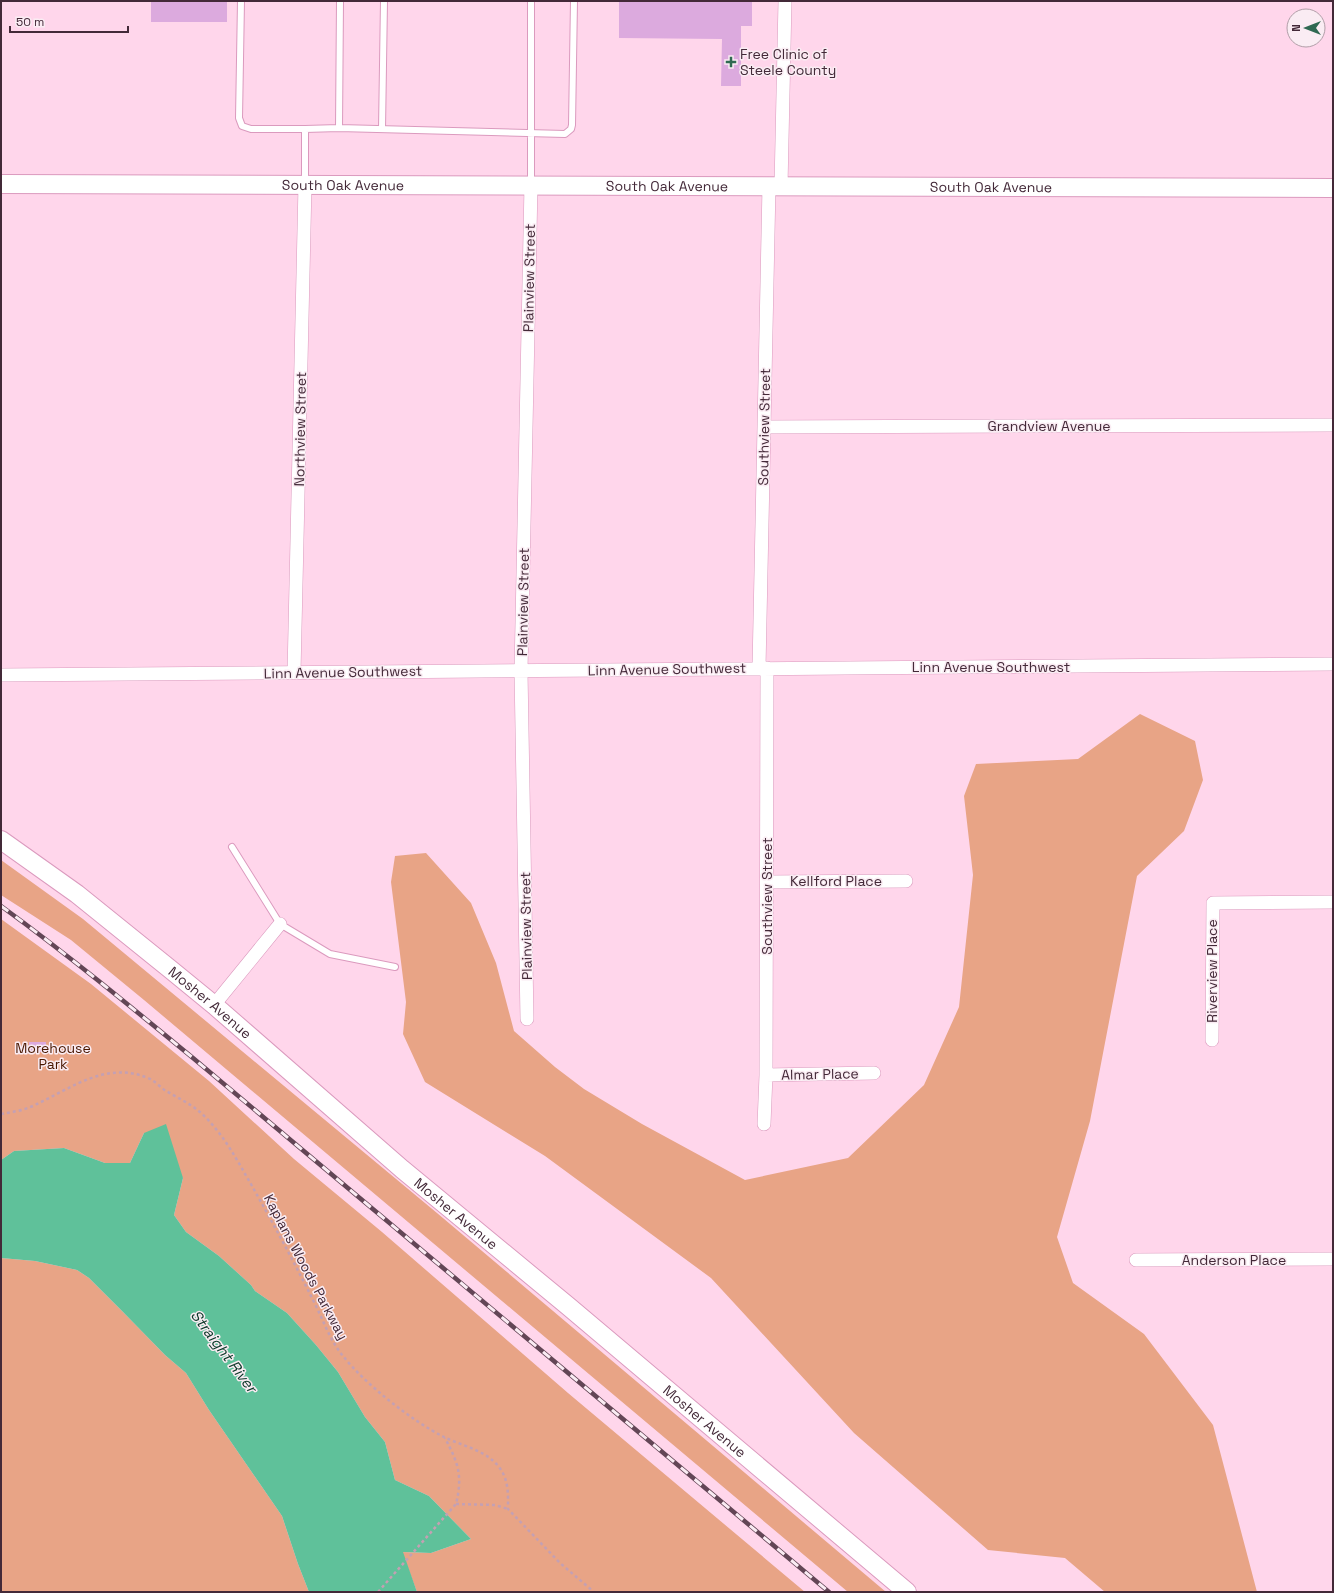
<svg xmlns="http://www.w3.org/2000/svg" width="1334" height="1593" viewBox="0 0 1334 1593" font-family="'Space Grotesk',sans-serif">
<rect width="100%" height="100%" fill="#ffd6eb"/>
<path fill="#e8a486" d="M 1140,714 L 1195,741 L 1203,780 L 1184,831 L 1137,876 L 1090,1121 L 1057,1237 L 1073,1283 L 1144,1334 L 1213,1425 L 1257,1592 L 1105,1592 L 1065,1558 L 988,1550 L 854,1433 L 711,1278 L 545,1156 L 425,1082 L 403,1034 L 406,1002 L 391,882 L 395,856 L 426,853 L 471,903 L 496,963 L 514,1031 L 555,1067 L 584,1089 L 642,1124 L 745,1180 L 848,1158 L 924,1085 L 959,1007 L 973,875 L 964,796 L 976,764 L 1078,759 Z
M 1,860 L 83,919 L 437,1213 L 886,1592 L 848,1592 L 144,1000 L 71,940 L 1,895 Z
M 1,919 L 91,984 L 209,1081 L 294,1159 L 382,1232 L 568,1393 L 805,1592 L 417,1592 L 402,1552 L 431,1553 L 471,1539 L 429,1496 L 395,1480 L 385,1442 L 365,1417 L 338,1372 L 316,1345 L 287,1313 L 255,1291 L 251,1285 L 219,1256 L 186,1232 L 174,1215 L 183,1178 L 144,1133 L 130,1163 L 105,1163 L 64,1148 L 14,1151 L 1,1160 Z
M 1,1258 L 35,1261 L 77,1270 L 89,1278 L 123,1312 L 165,1355 L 186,1373 L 209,1410 L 282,1516 L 298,1564 L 309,1592 L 1,1592 Z"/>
<path fill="#5fc19a" d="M 166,1124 L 183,1178 L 174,1215 L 186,1232 L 219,1256 L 251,1285 L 255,1291 L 287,1313 L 316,1345 L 338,1372 L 365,1417 L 385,1442 L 395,1480 L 429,1496 L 471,1539 L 431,1553 L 403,1552 L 417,1592 L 309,1592 L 298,1564 L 282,1516 L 209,1410 L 186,1373 L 165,1355 L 123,1312 L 89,1278 L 77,1270 L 35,1261 L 1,1258 L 1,1160 L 14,1151 L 64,1148 L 105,1163 L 130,1163 L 144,1133 Z"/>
<path fill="#dcaade" d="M 151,1 L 227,1 L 227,22 L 151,22 Z
M 619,1 L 752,1 L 752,26 L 741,26 L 741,86 L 721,86 L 722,39 L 619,38 Z
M 29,1042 L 46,1042 L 46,1052 L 29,1052 Z"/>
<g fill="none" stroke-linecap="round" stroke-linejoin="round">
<defs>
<path id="lane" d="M 241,1 L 239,118 L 242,126 L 251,129 L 305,129 L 305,183
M 339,128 L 340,1
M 305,129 L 339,128 L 565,134 L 571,129 L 572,125 L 574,1
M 382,129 L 384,1
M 531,184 L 531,1
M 232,847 L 280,924 L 330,954 L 395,967"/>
<path id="street" d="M 781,186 L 785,1
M 764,427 L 1333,425
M 759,668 L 769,186
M 294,673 L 305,185
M 1,675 L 1333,664
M 767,882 L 906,881
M 214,1005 L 280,924
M 527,1019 L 521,671 L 531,185
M 1212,1040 L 1213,903 L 1333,902
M 766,1075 L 874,1073
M 764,1124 L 766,1075 L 767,668
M 1136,1260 L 1333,1259"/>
<g id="secondary">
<path id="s1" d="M 1,184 L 1333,188"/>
<path id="s2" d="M 1,840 L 77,894 L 170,969 L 214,1005 L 402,1169 L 568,1306 L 907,1592"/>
</g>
</defs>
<use href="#lane" stroke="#db9abe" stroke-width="8"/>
<use href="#street" stroke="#db9abe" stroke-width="14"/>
<use href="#secondary" stroke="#db9abe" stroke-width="20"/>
<path stroke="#c4a0b3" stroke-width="2.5" stroke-dasharray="3 3" stroke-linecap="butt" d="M 1,1114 C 13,1112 26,1110 37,1104 C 73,1087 107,1061 148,1078 C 155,1081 160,1087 166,1091 C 178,1098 191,1104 201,1113 C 223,1133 237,1160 252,1186 C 273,1223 294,1262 313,1300 C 323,1319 329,1339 343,1356 C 365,1384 412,1421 444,1437 C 462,1446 486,1450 499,1467 C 509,1480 508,1494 508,1509 L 560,1563 L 594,1592
M 456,1504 L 495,1505 L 508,1509
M 378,1592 L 456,1504 C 463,1475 458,1463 445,1438"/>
<use href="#lane" stroke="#fff" stroke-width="6"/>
<use href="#street" stroke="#fff" stroke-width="13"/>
<use href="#secondary" stroke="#fff" stroke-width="18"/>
<defs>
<path id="rail" d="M 1,906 C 67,954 130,1006 193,1058 L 829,1592"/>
</defs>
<use href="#rail" stroke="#634656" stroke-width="4.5"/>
<use href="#rail" stroke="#faecf3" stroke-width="3" stroke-dasharray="9" stroke-linecap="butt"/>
</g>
<path fill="#2f6952" stroke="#faecf3" stroke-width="1.5" d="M729 56h4v4h4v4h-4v4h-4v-4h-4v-4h4z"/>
<g text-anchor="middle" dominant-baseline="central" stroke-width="3" stroke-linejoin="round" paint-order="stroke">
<g font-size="14" fill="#432938" stroke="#faecf3" text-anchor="start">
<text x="740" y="54">Free Clinic of<tspan x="740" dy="16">Steele County</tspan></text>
</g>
<g font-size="14" fill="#432938" stroke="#faecf3">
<text stroke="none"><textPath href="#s1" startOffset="342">South Oak Avenue</textPath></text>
<text stroke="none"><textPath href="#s1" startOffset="666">South Oak Avenue</textPath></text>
<text stroke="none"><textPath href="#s1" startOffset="990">South Oak Avenue</textPath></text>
<text transform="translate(529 278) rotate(-89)">Plainview Street</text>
<text x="1049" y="426">Grandview Avenue</text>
<text transform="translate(764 427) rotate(-89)">Southview Street</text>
<text transform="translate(300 429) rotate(-89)">Northview Street</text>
<text transform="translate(523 602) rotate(-89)">Plainview Street</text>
<text x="991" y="667">Linn Avenue Southwest</text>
<text transform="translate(667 669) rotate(-1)">Linn Avenue Southwest</text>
<text transform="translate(343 672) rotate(-1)">Linn Avenue Southwest</text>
<text x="836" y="881">Kellford Place</text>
<text transform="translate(767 896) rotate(-90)">Southview Street</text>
<text transform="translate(526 926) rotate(-91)">Plainview Street</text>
<text transform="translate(1212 971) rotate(-90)">Riverview Place</text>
<text stroke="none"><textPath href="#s2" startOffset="265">Mosher Avenue</textPath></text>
<text transform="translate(820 1074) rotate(-1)">Almar Place</text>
<text stroke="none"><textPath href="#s2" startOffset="589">Mosher Avenue</textPath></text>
<text x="1234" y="1260">Anderson Place</text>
<text transform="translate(306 1267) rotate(62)">Kaplans Woods Parkway</text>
<text stroke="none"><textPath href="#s2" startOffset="913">Mosher Avenue</textPath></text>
</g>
<g font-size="14" fill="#491700" stroke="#faecf3">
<text x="53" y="1048">Morehouse<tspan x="53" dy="16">Park</tspan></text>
</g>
<g font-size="15" font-style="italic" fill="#0b3828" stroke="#faecf3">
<text transform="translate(224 1351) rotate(53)">Straight River</text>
</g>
</g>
<rect width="1334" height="1593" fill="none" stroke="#432938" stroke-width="4"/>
<g transform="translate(1306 28) rotate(270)"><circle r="19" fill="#faecf3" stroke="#b19ea8"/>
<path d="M0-3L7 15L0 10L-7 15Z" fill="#2f6952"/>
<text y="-6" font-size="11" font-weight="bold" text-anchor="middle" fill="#432938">N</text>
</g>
<path d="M10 26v6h118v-6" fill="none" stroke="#432938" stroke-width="2"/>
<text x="16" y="26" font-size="12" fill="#432938" stroke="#faecf3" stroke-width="3" paint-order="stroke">50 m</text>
</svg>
